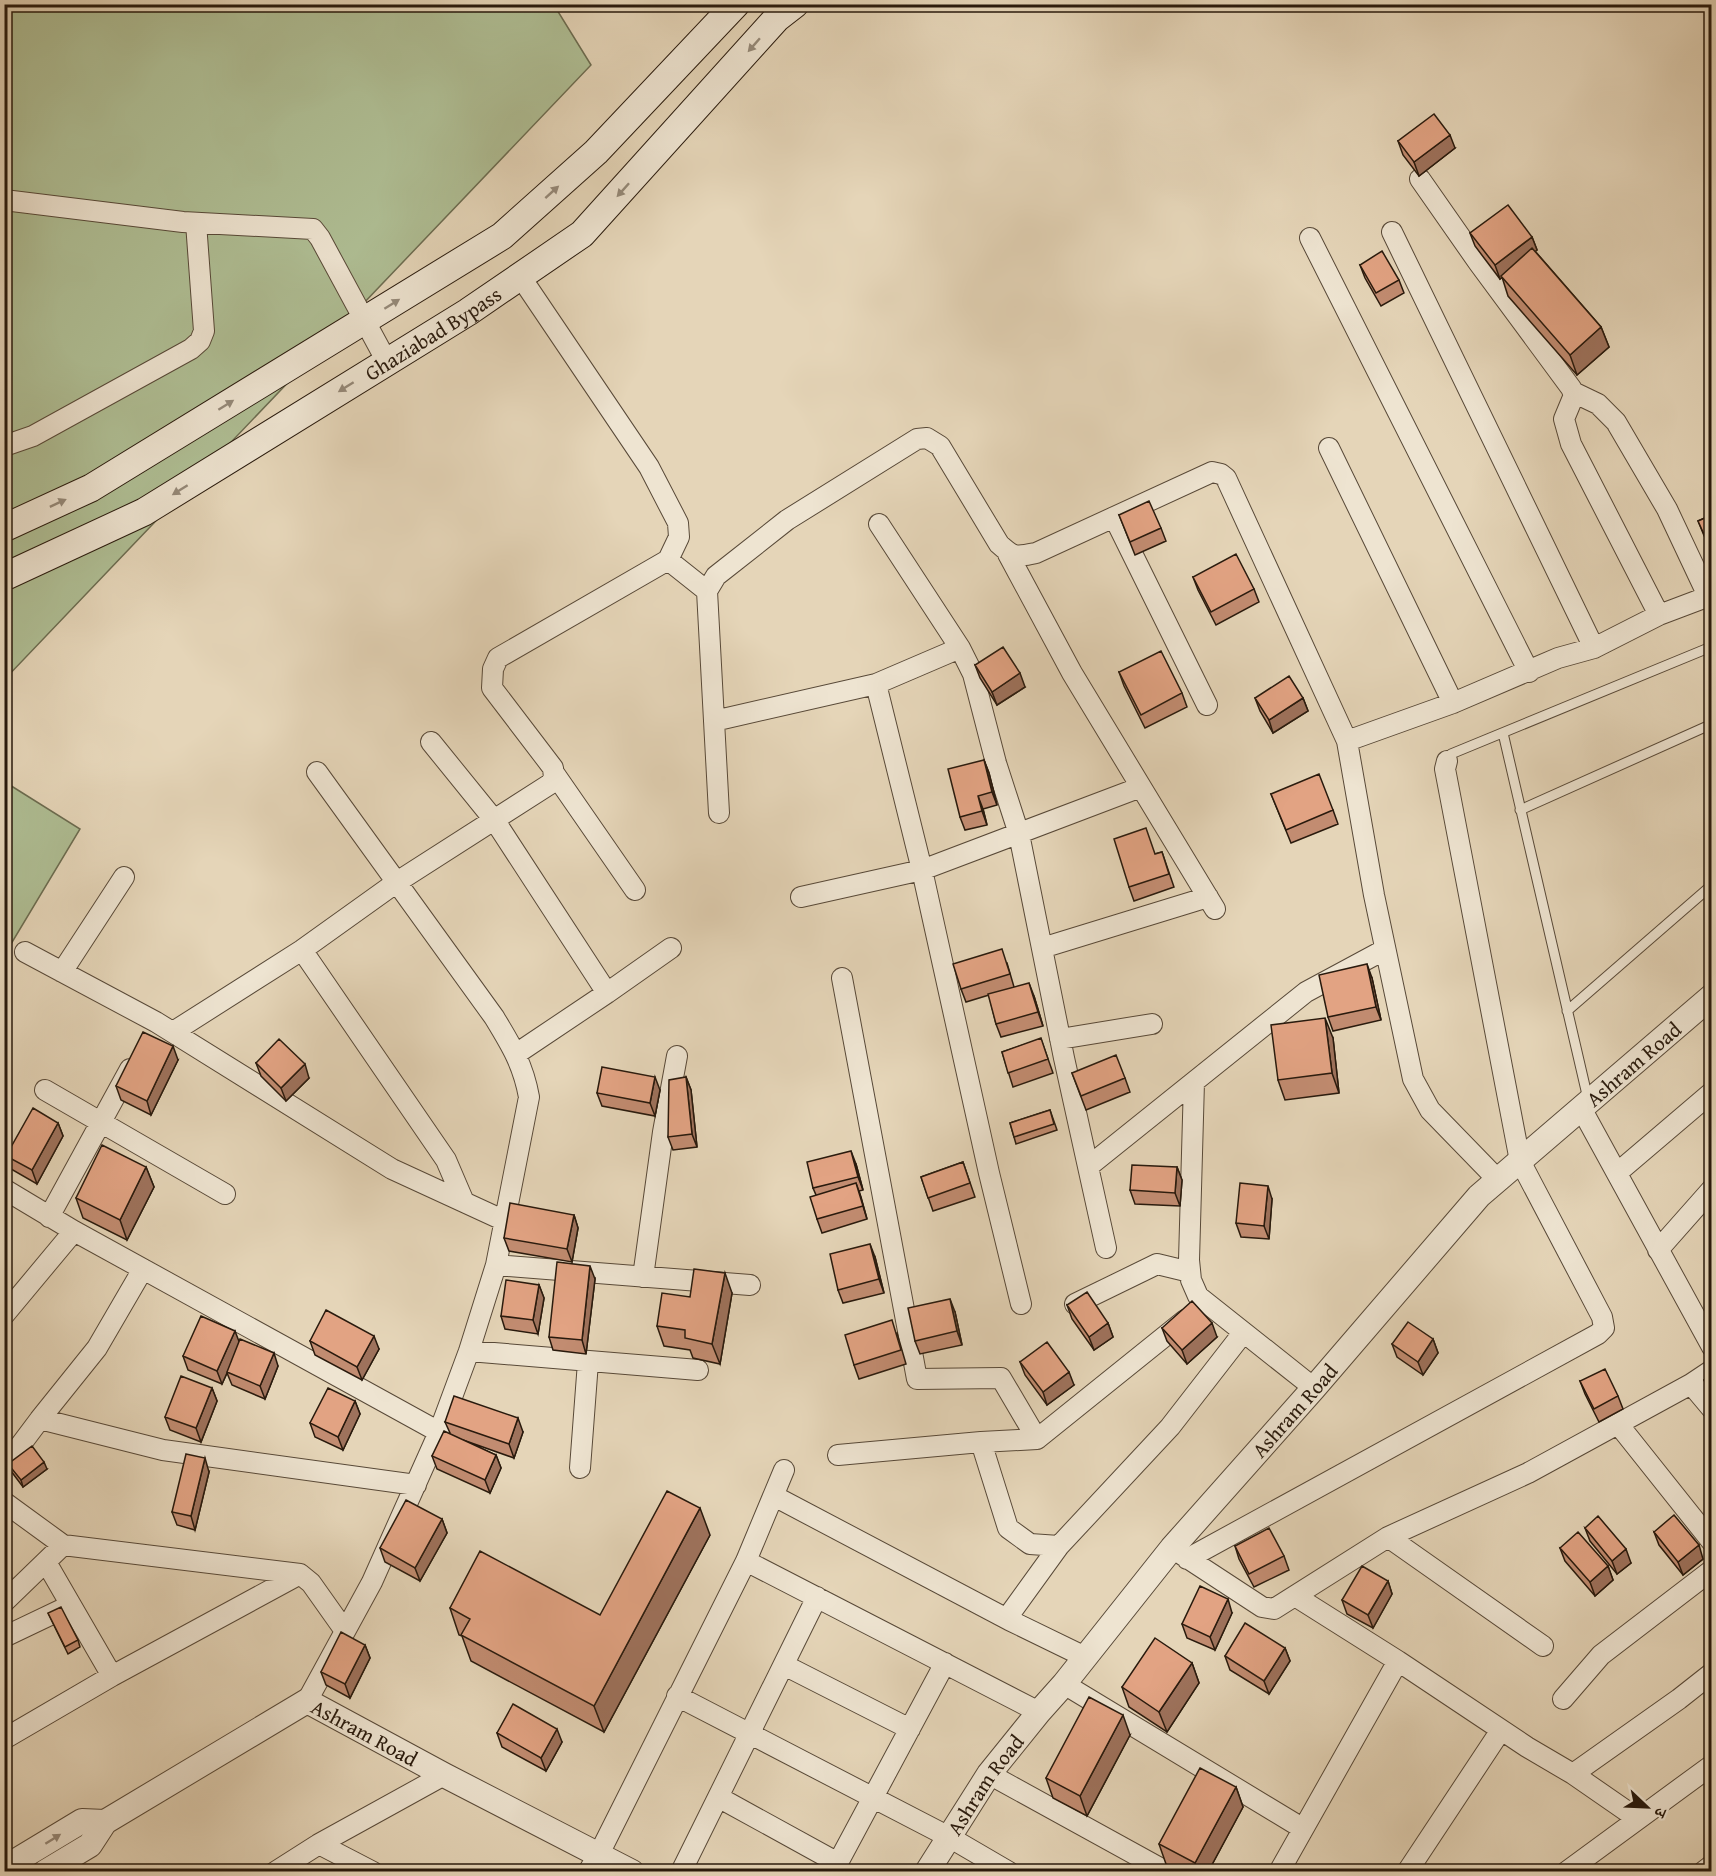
<svg xmlns="http://www.w3.org/2000/svg" width="1716" height="1876" viewBox="0 0 1716 1876" font-family="'Gentium Book Plus','Noto Serif Devanagari',serif">
<rect width="100%" height="100%" fill="#e5d5b8"/>
<filter id="stains"><feTurbulence type="fractalNoise" baseFrequency=".00333" numOctaves="4"/><feColorMatrix values="0 0 0 0 .2 0 0 0 0 .09 0 0 0 0 .02 0 0 0 .5 -.17"/></filter>
<radialGradient id="worn" r=".72"><stop offset=".6" stop-color="#630" stop-opacity="0"/><stop offset="1" stop-color="#630" stop-opacity=".3"/></radialGradient>
<path fill="#afbe94" stroke="#6c6c50" stroke-width="1.5" d="M 5,5 L 554,5 L 591,65 L 5,679 Z
M 5,782 L 80,829 L 5,954 Z"/>
<g fill="none" stroke-linecap="round" stroke-linejoin="round">
<defs>
<path id="service" d="M 1503,733 L 1588,1099
M 1447,761 L 1451,754 L 1706,649 L 1712,650
M 1520,810 L 1712,724
M 1567,1011 L 1712,885"/>
<path id="minor" d="M 1420,179 L 1478,262 L 1571,388 L 1574,395 L 1564,419 L 1571,444 L 1659,615
M 4,200 L 183,222 L 313,229 L 320,238 L 387,362
M 1392,232 L 1594,648
M 1310,238 L 1529,672
M 1573,392 L 1598,404 L 1616,422 L 1667,509 L 1708,596
M 4,446 L 33,436 L 191,349 L 200,341 L 204,331 L 196,223
M 1329,448 L 1453,703
M 1114,517 L 1207,705
M 879,524 L 960,648 L 973,674 L 996,763 L 1019,834 L 1064,1058 L 1106,1248
M 1008,554 L 1072,673 L 1215,909
M 668,560 L 707,591
M 876,684 L 922,870 L 989,1173 L 1021,1304
M 714,721 L 876,684 L 960,648
M 1347,741 L 1453,703 L 1558,658 L 1594,648 L 1659,615 L 1712,595
M 431,742 L 495,821 L 607,993 L 516,1054
M 554,773 L 635,890
M 719,813 L 707,591 L 716,576 L 787,520 L 917,439 L 927,438 L 940,446 L 999,544 C 1014,558 1016,557 1036,553 L 1212,472 L 1221,474 L 1226,478 L 1347,741 L 1374,895 L 1413,1079 L 1430,1110 L 1498,1180
M 801,897 L 922,870 L 1141,787
M 1042,948 L 1208,897
M 302,950 L 446,1160 L 464,1202
M 25,952 L 156,1022 L 392,1169 L 505,1221
M 62,972 L 124,877
M 842,978 L 917,1379 L 1001,1378 L 1037,1439
M 607,993 L 671,948
M 173,1032 L 302,950 L 397,882 L 550,784 L 554,778 L 553,768 L 492,688 L 493,669 L 498,658 L 668,560 L 679,537 L 678,523 L 649,467 L 520,276
M 1060,1039 L 1152,1024
M 1194,1082 L 1189,1260 L 1191,1280 L 1198,1296 L 1314,1388
M 45,1090 L 225,1194
M 1581,1108 L 1712,1347
M 1089,1166 L 1306,992 L 1384,950
M 1617,1173 L 1712,1092
M 4,1189 L 74,1231 L 439,1432
M 49,1217 L 130,1069
M 1658,1250 L 1712,1189
M 496,1265 L 750,1285
M 643,1277 L 663,1132 L 677,1056
M 1075,1304 L 1157,1264 L 1190,1272
M 4,1315 L 74,1231
M 469,1351 L 698,1370
M 1691,1384 L 1712,1370
M 40,1419 L 163,1450 L 416,1485
M 1618,1424 L 1712,1542
M 981,1442 L 1037,1439 L 1185,1320
M 838,1455 L 981,1442 L 1008,1528 L 1030,1544 L 1059,1546 L 1170,1427 L 1243,1333
M 4,1467 L 40,1419 L 97,1348 L 143,1269
M 580,1468 L 588,1362
M 774,1496 L 1009,1620 L 1085,1657
M 4,1502 L 63,1545
M 1388,1537 L 1543,1646
M 1178,1552 L 1262,1607 L 1274,1609 L 1388,1537 L 1528,1473 L 1691,1384 L 1712,1409
M 1187,1559 L 1598,1334 L 1604,1328 L 1602,1317 L 1520,1161 L 1445,769 L 1447,761
M 746,1561 L 1039,1712
M 46,1562 L 112,1676
M 1295,1596 L 1398,1661 L 1527,1747 L 1573,1774 L 1638,1819
M 4,1602 L 63,1545 L 300,1574 L 311,1583 L 345,1631
M 1007,1618 L 1059,1546
M 4,1637 L 71,1605
M 784,1665 L 910,1729
M 1064,1684 L 1302,1828
M 677,1696 L 949,1837 L 1009,1872
M 1563,1699 L 1601,1655 L 1712,1570
M 307,1701 L 372,1582 L 439,1432 L 469,1351 L 496,1265 L 529,1097 C 523,1064 511,1045 494,1017 L 317,772
M 4,1739 L 112,1676 L 300,1574
M 989,1774 L 1167,1872
M 1573,1774 L 1679,1699 L 1712,1673
M 718,1797 L 838,1863
M 319,1844 L 373,1872
M 275,1872 L 319,1844 L 444,1775
M 588,1872 L 599,1854 L 746,1561 L 784,1470
M 681,1872 L 817,1597
M 833,1872 L 945,1663
M 1279,1872 L 1398,1661
M 1407,1872 L 1501,1730
M 1566,1872 L 1712,1765
M 1703,1872 L 1712,1865"/>
<g id="tertiary">
<path d="M 4,1868 L 82,1821 L 105,1822"/>
<path id="s1" d="M 45,1872 L 90,1845 L 105,1822 L 307,1701 L 444,1775 L 632,1872"/>
<path id="s2" d="M 927,1872 L 989,1774 L 1039,1712 L 1064,1684 L 1172,1548 L 1314,1388 L 1479,1196 L 1712,996"/>
</g>
<g id="secondary">
<path d="M 4,528 L 91,488 L 502,236 L 596,152 L 736,4"/>
<path id="s3" d="M 4,577 L 144,512 L 468,312 L 582,234 L 777,18 L 795,4"/>
</g>
</defs>
<use href="#service" stroke="#584938" stroke-width="11"/>
<use href="#minor" stroke="#584938" stroke-width="22"/>
<use href="#tertiary" stroke="#584938" stroke-width="26"/>
<use href="#secondary" stroke="#291a0d" stroke-width="29"/>
<use href="#service" stroke="#eee4d1" stroke-width="9"/>
<use href="#minor" stroke="#eee4d1" stroke-width="20"/>
<use href="#tertiary" stroke="#eee4d1" stroke-width="24"/>
<use href="#secondary" stroke="#eee4d1" stroke-width="27"/>
</g>
<path fill="#c28c71" stroke="#291a0d" stroke-width="1.5" d="M 1398,141 L 1455,148 L 1419,176 L 1403,155 Z
M 1470,233 L 1532,237 L 1537,250 L 1535,251 L 1601,327 L 1609,347 L 1577,375 L 1508,296 L 1502,277 L 1500,279 L 1475,246 Z
M 1360,265 L 1399,280 L 1404,293 L 1381,306 L 1365,278 Z
M 1119,515 L 1161,528 L 1166,541 L 1135,555 Z
M 1712,515 L 1712,555 L 1698,521 Z
M 1193,577 L 1254,589 L 1259,602 L 1216,625 L 1198,590 Z
M 975,665 L 1025,687 L 997,705 L 980,678 Z
M 1119,672 L 1182,693 L 1187,707 L 1145,728 L 1124,686 Z
M 1255,698 L 1303,698 L 1308,711 L 1273,733 L 1260,711 Z
M 984,760 L 989,773 L 997,805 L 983,809 L 987,825 L 965,830 L 960,817 Z
M 1271,794 L 1333,810 L 1338,824 L 1291,843 Z
M 1162,852 L 1174,887 L 1134,901 L 1129,887 L 1155,854 Z
M 1007,963 L 1014,987 L 1034,996 L 1043,1026 L 1001,1037 L 996,1024 L 989,995 L 966,1002 L 961,989 Z
M 1372,978 L 1381,1020 L 1333,1031 L 1328,1017 Z
M 1333,1038 L 1339,1093 L 1285,1100 L 1278,1080 Z
M 1041,1039 L 1053,1073 L 1013,1087 L 1002,1052 Z
M 178,1060 L 151,1115 L 121,1100 L 116,1086 Z
M 256,1063 L 309,1078 L 286,1101 L 261,1076 Z
M 1072,1073 L 1125,1078 L 1130,1092 L 1086,1110 Z
M 686,1077 L 691,1090 L 697,1147 L 673,1150 L 668,1137 Z
M 660,1090 L 655,1116 L 602,1106 L 597,1093 Z
M 1050,1110 L 1057,1130 L 1016,1144 L 1010,1123 Z
M 58,1123 L 63,1136 L 37,1184 L 11,1169 L 6,1156 Z
M 963,1162 L 975,1197 L 933,1211 L 921,1177 Z
M 856,1164 L 863,1190 L 859,1191 L 867,1219 L 822,1233 L 817,1219 L 816,1195 L 813,1188 Z
M 146,1167 L 154,1187 L 127,1240 L 83,1218 L 76,1198 Z
M 1177,1167 L 1182,1180 L 1180,1206 L 1135,1204 L 1130,1190 Z
M 1272,1199 L 1269,1239 L 1241,1237 L 1236,1223 Z
M 574,1215 L 578,1228 L 572,1262 L 509,1251 L 504,1238 Z
M 875,1257 L 884,1293 L 843,1303 L 838,1290 Z
M 595,1279 L 586,1354 L 553,1350 L 549,1337 Z
M 539,1285 L 544,1298 L 538,1334 L 505,1329 L 501,1316 Z
M 732,1293 L 720,1364 L 693,1358 L 690,1350 L 664,1346 L 657,1326 L 690,1297 Z
M 1067,1305 L 1108,1323 L 1113,1337 L 1094,1350 L 1072,1319 Z
M 955,1312 L 962,1345 L 920,1354 L 915,1341 Z
M 1162,1328 L 1217,1337 L 1187,1364 L 1167,1341 Z
M 897,1333 L 906,1364 L 859,1379 L 854,1365 Z
M 1433,1339 L 1438,1353 L 1423,1375 L 1397,1357 L 1392,1344 Z
M 310,1341 L 379,1349 L 362,1380 L 315,1355 Z
M 239,1342 L 278,1366 L 265,1399 L 232,1385 L 227,1373 L 222,1384 L 188,1370 L 183,1356 Z
M 1020,1362 L 1074,1385 L 1047,1405 L 1025,1375 Z
M 1712,1374 L 1712,1397 L 1709,1393 L 1704,1380 Z
M 1580,1381 L 1618,1396 L 1623,1409 L 1599,1422 L 1585,1394 Z
M 212,1388 L 217,1401 L 201,1442 L 170,1430 L 165,1417 Z
M 355,1401 L 360,1414 L 343,1450 L 315,1437 L 310,1423 Z
M 445,1422 L 523,1432 L 514,1458 L 463,1440 L 496,1455 L 501,1468 L 490,1493 L 437,1469 L 432,1456 L 450,1433 Z
M 8,1464 L 47,1469 L 23,1487 L 11,1471 Z
M 209,1472 L 195,1530 L 177,1525 L 172,1512 Z
M 442,1519 L 447,1533 L 420,1581 L 385,1562 L 380,1548 Z
M 1585,1528 L 1631,1563 L 1617,1574 L 1590,1541 Z
M 1654,1532 L 1703,1559 L 1683,1575 L 1659,1545 Z
M 710,1535 L 604,1732 L 471,1661 L 462,1636 L 459,1635 L 450,1608 L 600,1615 Z
M 1235,1546 L 1284,1556 L 1289,1570 L 1254,1587 L 1239,1559 Z
M 1560,1548 L 1608,1566 L 1613,1580 L 1595,1596 L 1565,1561 Z
M 1388,1581 L 1392,1594 L 1373,1628 L 1347,1614 L 1342,1600 Z
M 48,1613 L 78,1640 L 80,1647 L 68,1654 Z
M 1232,1613 L 1215,1650 L 1187,1638 L 1182,1624 Z
M 365,1645 L 370,1658 L 350,1698 L 326,1685 L 321,1672 Z
M 1285,1648 L 1290,1661 L 1269,1694 L 1230,1670 L 1225,1656 Z
M 1192,1663 L 1199,1683 L 1167,1732 L 1129,1707 L 1122,1687 Z
M 497,1733 L 562,1742 L 546,1771 L 502,1747 Z
M 1130,1735 L 1087,1816 L 1053,1798 L 1046,1778 Z
M 1236,1787 L 1243,1807 L 1208,1872 L 1181,1872 L 1166,1864 L 1159,1844 Z"/>
<path fill="#9e725c" stroke="#291a0d" stroke-width="1.5" d="M 1450,135 L 1455,148 L 1419,176 L 1414,162 Z
M 1532,237 L 1537,250 L 1500,279 L 1495,265 Z
M 1601,327 L 1609,347 L 1577,375 L 1570,355 Z
M 1020,673 L 1025,687 L 997,705 L 992,692 Z
M 1303,698 L 1308,711 L 1273,733 L 1269,720 Z
M 984,760 L 989,773 L 997,805 L 992,792 Z
M 978,796 L 983,809 L 987,825 L 982,811 Z
M 1367,964 L 1372,978 L 1381,1020 L 1376,1007 Z
M 1029,983 L 1034,996 L 1043,1026 L 1038,1012 Z
M 1325,1018 L 1333,1038 L 1339,1093 L 1332,1073 Z
M 173,1046 L 178,1060 L 151,1115 L 147,1101 Z
M 305,1064 L 309,1078 L 286,1101 L 281,1088 Z
M 655,1077 L 660,1090 L 655,1116 L 650,1103 Z
M 686,1077 L 691,1090 L 697,1147 L 692,1134 Z
M 58,1123 L 63,1136 L 37,1184 L 32,1170 Z
M 851,1151 L 856,1164 L 863,1190 L 858,1177 Z
M 146,1167 L 154,1187 L 127,1240 L 120,1220 Z
M 1177,1167 L 1182,1180 L 1180,1206 L 1175,1193 Z
M 856,1183 L 861,1197 L 867,1219 L 863,1206 Z
M 1268,1186 L 1272,1199 L 1269,1239 L 1264,1226 Z
M 574,1215 L 578,1228 L 572,1262 L 567,1249 Z
M 870,1244 L 875,1257 L 884,1293 L 879,1279 Z
M 590,1266 L 595,1279 L 586,1354 L 582,1340 Z
M 725,1273 L 732,1293 L 720,1364 L 712,1344 Z
M 539,1285 L 544,1298 L 538,1334 L 533,1320 Z
M 950,1299 L 955,1312 L 962,1345 L 957,1331 Z
M 1108,1323 L 1113,1337 L 1094,1350 L 1089,1337 Z
M 1212,1323 L 1217,1337 L 1187,1364 L 1182,1350 Z
M 235,1331 L 240,1344 L 222,1384 L 217,1371 Z
M 374,1336 L 379,1349 L 362,1380 L 357,1367 Z
M 1433,1339 L 1438,1353 L 1423,1375 L 1418,1362 Z
M 274,1353 L 278,1366 L 265,1399 L 260,1386 Z
M 1069,1372 L 1074,1385 L 1047,1405 L 1043,1392 Z
M 212,1388 L 217,1401 L 201,1442 L 196,1428 Z
M 355,1401 L 360,1414 L 343,1450 L 338,1437 Z
M 518,1418 L 523,1432 L 514,1458 L 509,1444 Z
M 496,1455 L 501,1468 L 490,1493 L 485,1480 Z
M 205,1458 L 209,1472 L 195,1530 L 191,1516 Z
M 44,1462 L 47,1469 L 23,1487 L 21,1480 Z
M 700,1508 L 710,1535 L 604,1732 L 594,1706 Z
M 442,1519 L 447,1533 L 420,1581 L 415,1568 Z
M 1699,1545 L 1703,1559 L 1683,1575 L 1678,1562 Z
M 1626,1549 L 1631,1563 L 1617,1574 L 1612,1561 Z
M 1608,1566 L 1613,1580 L 1595,1596 L 1590,1582 Z
M 1388,1581 L 1392,1594 L 1373,1628 L 1368,1615 Z
M 1228,1599 L 1232,1613 L 1215,1650 L 1210,1637 Z
M 365,1645 L 370,1658 L 350,1698 L 345,1684 Z
M 1285,1648 L 1290,1661 L 1269,1694 L 1264,1681 Z
M 1192,1663 L 1199,1683 L 1167,1732 L 1159,1712 Z
M 1123,1715 L 1130,1735 L 1087,1816 L 1080,1796 Z
M 557,1729 L 562,1742 L 546,1771 L 541,1758 Z
M 1236,1787 L 1243,1807 L 1208,1872 L 1198,1872 L 1195,1863 Z"/>
<path fill="#e2a383" stroke="#291a0d" stroke-width="1.5" d="M 1434,114 L 1450,135 L 1414,162 L 1398,141 Z
M 1508,205 L 1532,237 L 1495,265 L 1470,233 Z
M 1532,248 L 1601,327 L 1570,355 L 1501,276 Z
M 1382,251 L 1399,280 L 1376,293 L 1360,265 Z
M 1149,501 L 1161,528 L 1130,542 L 1119,515 Z
M 1712,515 L 1712,552 L 1698,521 Z
M 1236,554 L 1254,589 L 1211,612 L 1193,577 Z
M 1003,647 L 1020,673 L 992,692 L 975,665 Z
M 1161,651 L 1182,693 L 1141,715 L 1119,672 Z
M 1289,676 L 1303,698 L 1269,720 L 1255,698 Z
M 984,760 L 992,792 L 978,796 L 982,811 L 960,817 L 948,769 Z
M 1319,774 L 1333,810 L 1286,830 L 1271,794 Z
M 1146,828 L 1155,854 L 1162,852 L 1169,874 L 1129,887 L 1114,839 Z
M 1002,949 L 1010,974 L 961,989 L 953,964 Z
M 1367,964 L 1376,1007 L 1328,1017 L 1319,975 Z
M 1029,983 L 1038,1012 L 996,1024 L 988,994 Z
M 1325,1018 L 1332,1073 L 1278,1080 L 1271,1025 Z
M 143,1032 L 173,1046 L 147,1101 L 116,1086 Z
M 1041,1038 L 1048,1059 L 1008,1073 L 1002,1052 Z
M 279,1039 L 305,1064 L 281,1088 L 256,1063 Z
M 1116,1055 L 1125,1078 L 1081,1096 L 1072,1073 Z
M 602,1067 L 655,1077 L 650,1103 L 597,1093 Z
M 686,1077 L 692,1134 L 668,1137 L 669,1080 Z
M 33,1108 L 58,1123 L 32,1170 L 6,1156 Z
M 1050,1110 L 1054,1124 L 1014,1137 L 1010,1123 Z
M 102,1145 L 146,1167 L 120,1220 L 76,1198 Z
M 851,1151 L 858,1177 L 813,1188 L 807,1162 Z
M 963,1162 L 970,1183 L 928,1198 L 921,1177 Z
M 1132,1165 L 1177,1167 L 1175,1193 L 1130,1190 Z
M 856,1183 L 863,1206 L 817,1219 L 810,1197 Z
M 1240,1183 L 1268,1186 L 1264,1226 L 1236,1223 Z
M 510,1203 L 574,1215 L 567,1249 L 504,1238 Z
M 870,1244 L 879,1279 L 838,1290 L 830,1254 Z
M 557,1262 L 590,1266 L 582,1340 L 549,1337 Z
M 694,1269 L 725,1273 L 712,1344 L 685,1338 L 685,1330 L 657,1326 L 662,1293 L 690,1297 Z
M 506,1280 L 539,1285 L 533,1320 L 501,1316 Z
M 1087,1292 L 1108,1323 L 1089,1337 L 1067,1305 Z
M 950,1299 L 957,1331 L 915,1341 L 908,1308 Z
M 1192,1301 L 1212,1323 L 1182,1350 L 1162,1328 Z
M 326,1310 L 374,1336 L 357,1367 L 310,1341 Z
M 201,1316 L 235,1331 L 217,1371 L 183,1356 Z
M 892,1320 L 901,1350 L 854,1365 L 845,1335 Z
M 1408,1322 L 1433,1339 L 1418,1362 L 1392,1344 Z
M 240,1339 L 274,1353 L 260,1386 L 227,1372 Z
M 1047,1342 L 1069,1372 L 1043,1392 L 1020,1362 Z
M 1605,1369 L 1618,1396 L 1594,1409 L 1580,1381 Z
M 1712,1374 L 1712,1390 L 1704,1380 Z
M 181,1376 L 212,1388 L 196,1428 L 165,1417 Z
M 328,1388 L 355,1401 L 338,1437 L 310,1423 Z
M 454,1396 L 518,1418 L 509,1444 L 445,1422 Z
M 444,1431 L 496,1455 L 485,1480 L 432,1456 Z
M 32,1446 L 44,1462 L 21,1480 L 8,1464 Z
M 186,1454 L 205,1458 L 191,1516 L 172,1512 Z
M 667,1491 L 700,1508 L 594,1706 L 461,1635 L 470,1619 L 450,1608 L 480,1551 L 600,1615 Z
M 406,1500 L 442,1519 L 415,1568 L 380,1548 Z
M 1674,1515 L 1699,1545 L 1678,1562 L 1654,1532 Z
M 1598,1516 L 1626,1549 L 1612,1561 L 1585,1528 Z
M 1269,1528 L 1284,1556 L 1249,1574 L 1235,1546 Z
M 1578,1532 L 1608,1566 L 1590,1582 L 1560,1548 Z
M 1362,1566 L 1388,1581 L 1368,1615 L 1342,1600 Z
M 1200,1586 L 1228,1599 L 1210,1637 L 1182,1624 Z
M 61,1607 L 78,1640 L 65,1647 L 48,1613 Z
M 1245,1623 L 1285,1648 L 1264,1681 L 1225,1656 Z
M 341,1632 L 365,1645 L 345,1684 L 321,1672 Z
M 1155,1638 L 1192,1663 L 1159,1712 L 1122,1687 Z
M 1089,1697 L 1123,1715 L 1080,1796 L 1046,1778 Z
M 513,1704 L 557,1729 L 541,1758 L 497,1733 Z
M 1200,1768 L 1236,1787 L 1195,1863 L 1159,1844 Z"/>
<defs><path id="oneway-solid" d="M-6-.8H1V-3.2L6.5 0L1 3.2V.8H-6Z" transform="scale(1.5)"/></defs>
<g fill="#958979">
<use href="#oneway-solid" transform="translate(754 45) rotate(131)"/>
<use href="#oneway-solid" transform="translate(623 190) rotate(132)"/>
<use href="#oneway-solid" transform="translate(552 192) rotate(-42)"/>
<use href="#oneway-solid" transform="translate(392 304) rotate(-32)"/>
<use href="#oneway-solid" transform="translate(346 387) rotate(148)"/>
<use href="#oneway-solid" transform="translate(226 405) rotate(-32)"/>
<use href="#oneway-solid" transform="translate(180 490) rotate(148)"/>
<use href="#oneway-solid" transform="translate(58 503) rotate(-25)"/>
<use href="#oneway-solid" transform="translate(53 1839) rotate(-32)"/>
</g>
<g text-anchor="middle" dominant-baseline="central" stroke-width="4.5" stroke-linejoin="round" paint-order="stroke">
<g font-size="21" fill="#291a0d" stroke="#eee4d1">
<text stroke="none"><textPath href="#s3" startOffset="494">Ghaziabad Bypass</textPath></text>
<text stroke="none"><textPath href="#s2" startOffset="1077">Ashram Road</textPath></text>
<text stroke="none"><textPath href="#s2" startOffset="591">Ashram Road</textPath></text>
<text stroke="none"><textPath href="#s1" startOffset="381">Ashram Road</textPath></text>
<text stroke="none"><textPath href="#s2" startOffset="105">Ashram Road</textPath></text>
</g>
</g>
<rect width="1716" height="1876" fill="none" stroke="#e5d5b8" stroke-width="24"/>
<rect x="6" y="6" width="1704" height="1864" fill="none" stroke="#291a0d" stroke-width="3"/>
<rect x="12" y="12" width="1692" height="1852" fill="none" stroke="#291a0d" stroke-width="1.5"/>
<g transform="translate(1647 1807) rotate(113)" stroke="#eee4d1" stroke-width="4.5" paint-order="stroke">
<path d="M0-4.5L10 22L0 15L-10 22Z" fill="#291a0d"/>
<text y="-9" font-size="16" font-weight="bold" text-anchor="middle" fill="#291a0d">उ</text>
</g>
<rect width="100%" height="100%" filter="url(#stains)"/>
<rect width="100%" height="100%" fill="url(#worn)"/>
</svg>
